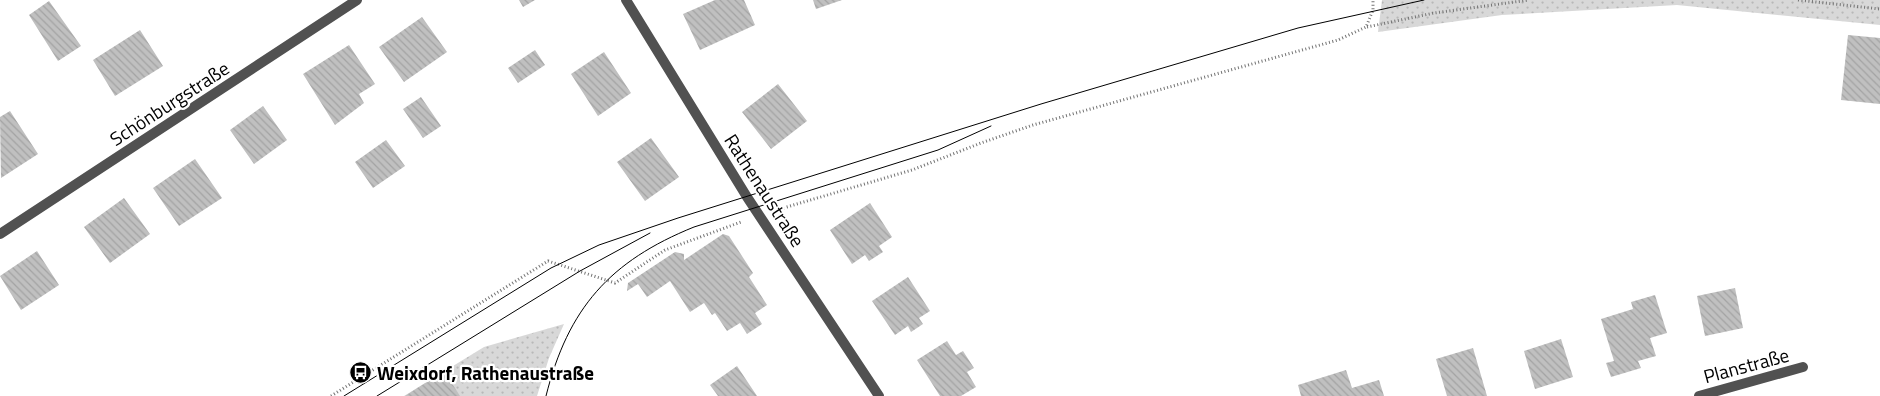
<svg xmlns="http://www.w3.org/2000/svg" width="1880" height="396" viewBox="0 0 1880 396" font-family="'Titillium Web',sans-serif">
<defs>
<pattern id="grass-dots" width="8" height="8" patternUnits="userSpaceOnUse" patternTransform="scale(1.25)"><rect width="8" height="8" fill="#d8d8d8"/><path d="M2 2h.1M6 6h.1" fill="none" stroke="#b8b8b8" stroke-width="1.8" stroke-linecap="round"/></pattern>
<pattern id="building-back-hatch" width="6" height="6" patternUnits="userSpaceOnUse" patternTransform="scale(1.25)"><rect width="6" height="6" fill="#c0c0c0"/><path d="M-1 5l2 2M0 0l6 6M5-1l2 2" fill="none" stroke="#a3a3a3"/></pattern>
</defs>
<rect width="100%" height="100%" fill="#fff"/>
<path fill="url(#grass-dots)" d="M 1382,0 L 1880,0 L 1880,25 L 1677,5 L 1502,15 L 1378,32 Z
M 564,324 L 549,358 L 537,396 L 404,396 L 484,347 Z"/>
<path fill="url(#building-back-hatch)" d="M 519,0 L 535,0 L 523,7 Z
M 715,0 L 744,0 L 755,25 L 700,50 L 683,14 Z
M 813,0 L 842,0 L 816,9 Z
M 49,1 L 81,46 L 58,61 L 29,15 Z
M 422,17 L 447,52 L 404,82 L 379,47 Z
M 140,30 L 163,66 L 115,96 L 93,60 Z
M 1848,35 L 1880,38 L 1880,104 L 1841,100 Z
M 349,45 L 375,84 L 359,94 L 364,103 L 335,125 L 303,74 Z
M 535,50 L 545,65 L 518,83 L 508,68 Z
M 604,52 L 631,93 L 598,116 L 571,74 Z
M 778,84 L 807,121 L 771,149 L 742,112 Z
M 421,97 L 441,126 L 423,138 L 403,109 Z
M 263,106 L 287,140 L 254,164 L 230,130 Z
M 10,111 L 38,154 L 1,178 L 0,117 Z
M 651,138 L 679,177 L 645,201 L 617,162 Z
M 386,140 L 405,166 L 373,188 L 355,162 Z
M 195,159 L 222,198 L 179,226 L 153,188 Z
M 124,198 L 150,234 L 110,263 L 84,227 Z
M 870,203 L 892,237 L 879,246 L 883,252 L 869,261 L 865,255 L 852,264 L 830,230 Z
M 723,234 L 729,236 L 753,273 L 749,277 L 767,305 L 755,313 L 762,324 L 747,334 L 740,323 L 727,331 L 715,313 L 712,315 L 704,303 L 690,312 L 670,281 L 647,297 L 638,284 L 627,291 L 628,283 L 675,252 L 684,254 L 684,260 Z
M 37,251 L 59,285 L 21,310 L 0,276 Z
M 908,277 L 930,311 L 919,318 L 923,324 L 911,332 L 908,326 L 895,335 L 872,301 Z
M 1735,288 L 1743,328 L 1705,336 L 1697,296 Z
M 1655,295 L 1667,333 L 1650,338 L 1656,356 L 1638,361 L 1641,368 L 1611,377 L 1606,363 L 1614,361 L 1601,319 L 1633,309 L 1631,302 Z
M 1561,339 L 1573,377 L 1535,389 L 1524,351 Z
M 947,341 L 956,355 L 963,351 L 974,368 L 967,372 L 976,387 L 961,396 L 940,396 L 917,360 Z
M 1473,348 L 1487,396 L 1447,396 L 1436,359 Z
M 737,366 L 757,396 L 718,396 L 710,385 Z
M 1346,370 L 1352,388 L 1379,380 L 1384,396 L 1301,396 L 1298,385 Z
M 444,371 L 460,396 L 405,396 Z"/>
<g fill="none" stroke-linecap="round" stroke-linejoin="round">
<path stroke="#737373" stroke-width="3" stroke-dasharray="1 2.5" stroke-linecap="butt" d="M 1798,0 L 1880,9
M 1367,27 L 1434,13 L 1529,0
M 780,209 L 912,170 L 981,143 L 1033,125 L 1338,40 L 1366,27 L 1373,10 L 1373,0
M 331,396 L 548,261 L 615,283 L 665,250 L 741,222"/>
<path stroke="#515151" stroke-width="10" d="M 626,0 L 747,197 L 879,396
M 0,234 L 357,0
M 1699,396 L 1803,367"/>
<path stroke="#000" stroke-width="1" d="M 344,396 L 551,268 L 599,245 L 678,218 L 1041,104 L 1298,28 L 1424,0
M 377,396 L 580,271 L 650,233
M 546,396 C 568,308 610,261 694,227 L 938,150 L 991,126"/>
</g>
<defs>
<symbol id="bus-disc" viewBox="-11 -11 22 22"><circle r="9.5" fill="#000" stroke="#fff"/><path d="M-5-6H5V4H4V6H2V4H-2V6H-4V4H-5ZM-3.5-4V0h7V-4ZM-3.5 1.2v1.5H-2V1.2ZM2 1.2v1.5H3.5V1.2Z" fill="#fff"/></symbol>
</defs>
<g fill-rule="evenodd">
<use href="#bus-disc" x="348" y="360" width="25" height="25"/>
</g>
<g text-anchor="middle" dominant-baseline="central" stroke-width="4.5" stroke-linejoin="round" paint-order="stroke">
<g font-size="19" fill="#000" stroke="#fff">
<text transform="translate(169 103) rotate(-33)">Schönburgstraße</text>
<text transform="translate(765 190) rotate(57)">Rathenaustraße</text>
<text transform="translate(1746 365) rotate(-15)">Planstraße</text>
</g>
<g font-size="19" font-weight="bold" fill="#000" stroke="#fff" text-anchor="start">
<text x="377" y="372">Weixdorf, Rathenaustraße</text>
</g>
</g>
</svg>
